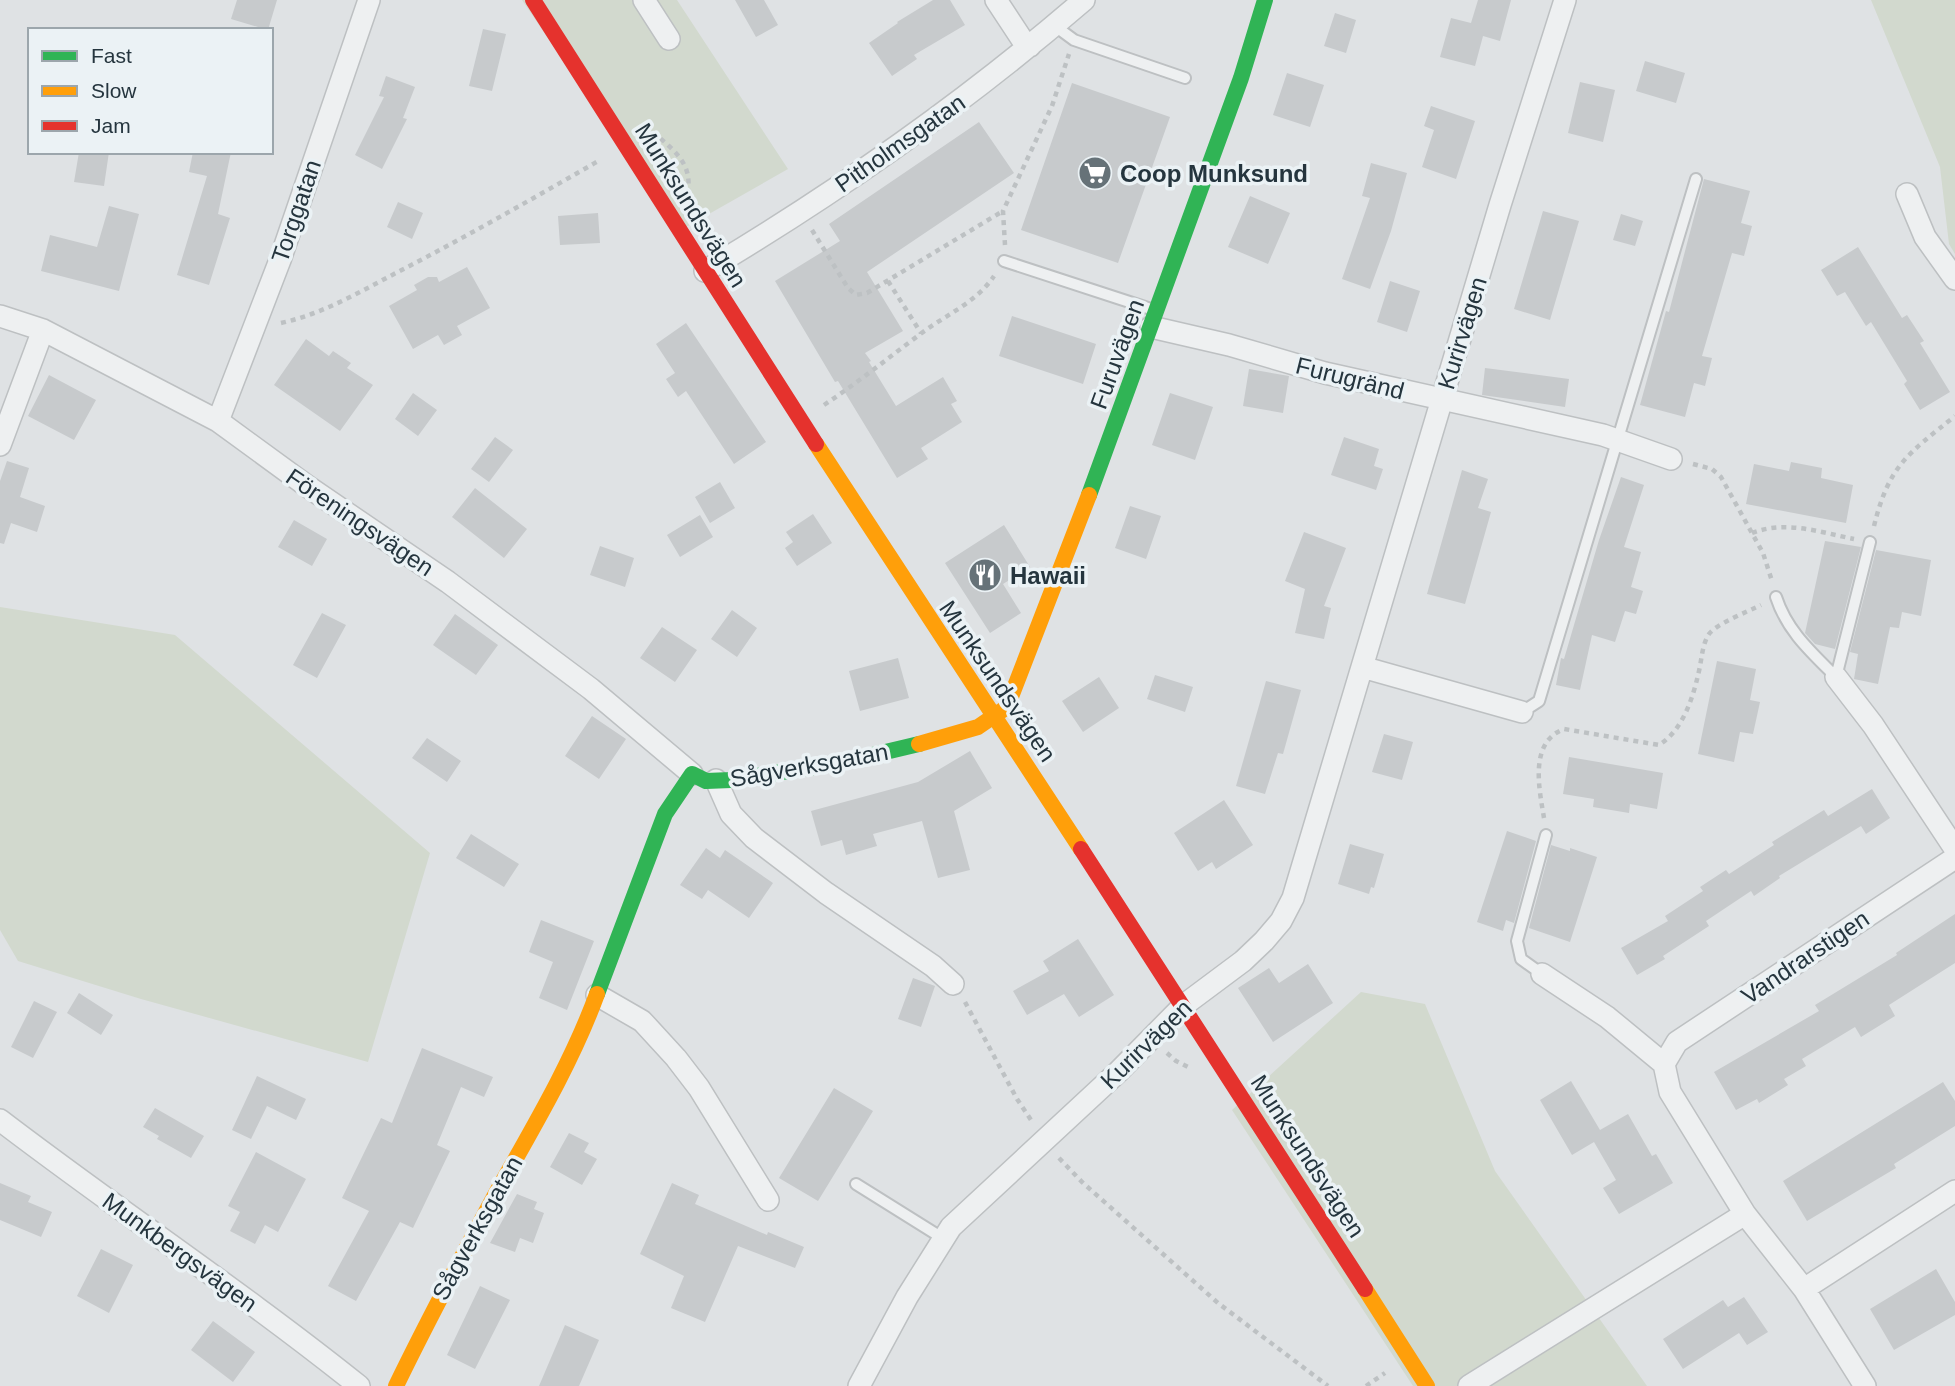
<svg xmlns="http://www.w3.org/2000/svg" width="1955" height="1386" viewBox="0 0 1955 1386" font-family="Helvetica,sans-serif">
<rect width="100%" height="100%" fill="#dfe2e4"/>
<path fill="#d2d9ce" d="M 522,0 L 677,0 L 788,169 L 679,231 Z
M 1871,0 L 1955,0 L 1955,254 L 1949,244 L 1940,167 Z
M 0,607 L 175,635 L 430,853 L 368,1062 L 141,999 L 18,961 L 0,930 Z
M 1361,992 L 1425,1004 L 1495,1171 L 1647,1386 L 1413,1386 L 1232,1110 Z"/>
<path fill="#c7cacc" d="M 237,0 L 277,0 L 268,30 L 231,19 Z
M 735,0 L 764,0 L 778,25 L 756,37 Z
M 933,0 L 950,0 L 965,25 L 914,55 L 917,59 L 892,76 L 869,43 L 898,23 L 897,22 Z
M 1478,0 L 1511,0 L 1500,41 L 1483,36 L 1475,66 L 1440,57 L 1451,18 L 1471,23 Z
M 1335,13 L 1356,20 L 1346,53 L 1324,46 Z
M 483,29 L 506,34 L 492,91 L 469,86 Z
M 1645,61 L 1685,73 L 1676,103 L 1636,91 Z
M 1287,73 L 1324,85 L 1310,127 L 1273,115 Z
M 386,76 L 415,87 L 403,118 L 407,119 L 382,169 L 355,155 L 384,97 L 379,96 Z
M 1580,82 L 1615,90 L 1603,142 L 1568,133 Z
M 1072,83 L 1170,117 L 1118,263 L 1021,230 Z
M 1431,106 L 1475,121 L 1456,179 L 1422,167 L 1434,130 L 1424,126 Z
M 979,122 L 1014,173 L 867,272 L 903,331 L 865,353 L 871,361 L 869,362 L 896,406 L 943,377 L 957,401 L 951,404 L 962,422 L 921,448 L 928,459 L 897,478 L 838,381 L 835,382 L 775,281 L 840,241 L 829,224 Z
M 79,152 L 109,152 L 104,186 L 74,182 Z
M 193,152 L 231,152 L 218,214 L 230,218 L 209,285 L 177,275 L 207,176 L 189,172 Z
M 1371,163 L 1407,173 L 1391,231 L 1370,289 L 1342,279 L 1370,198 L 1362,196 Z
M 1704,179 L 1750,191 L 1741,223 L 1752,226 L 1744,256 L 1732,253 L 1702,356 L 1712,358 L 1705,386 L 1694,383 L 1685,417 L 1640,405 L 1666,311 L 1669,312 Z
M 1250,196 L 1290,213 L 1268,264 L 1228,247 Z
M 398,202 L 423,213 L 412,239 L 387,227 Z
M 109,206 L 139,214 L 119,291 L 41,271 L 50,235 L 97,247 Z
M 1543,211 L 1579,221 L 1550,320 L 1514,309 Z
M 598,213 L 600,243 L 560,245 L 558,216 Z
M 1621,214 L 1643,221 L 1635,246 L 1613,240 Z
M 1858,247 L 1902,318 L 1907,315 L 1924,341 L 1920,343 L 1950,392 L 1920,410 L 1904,384 L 1907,381 L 1871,322 L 1866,326 L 1845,292 L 1837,296 L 1821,270 Z
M 467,267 L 490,308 L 457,326 L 462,335 L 444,345 L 438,335 L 413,349 L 389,306 L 417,290 L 414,285 L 428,277 L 437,277 L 439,282 Z
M 1390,281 L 1420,291 L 1407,332 L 1377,322 Z
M 1012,316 L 1096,344 L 1083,384 L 999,356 Z
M 686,323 L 766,442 L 734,464 L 686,391 L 678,397 L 666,379 L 675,373 L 656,344 Z
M 306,339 L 329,356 L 333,351 L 351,363 L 347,368 L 373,385 L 340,431 L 274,385 Z
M 1485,368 L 1569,379 L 1565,407 L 1482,395 Z
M 1249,369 L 1289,376 L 1283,413 L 1243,406 Z
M 49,375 L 96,400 L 74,440 L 28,416 Z
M 413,393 L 437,410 L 418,436 L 395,419 Z
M 1170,393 L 1213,407 L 1195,460 L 1152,445 Z
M 495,437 L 513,450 L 489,482 L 471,469 Z
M 1344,437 L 1379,449 L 1374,466 L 1383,469 L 1376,490 L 1331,475 Z
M 7,461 L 29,468 L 20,497 L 45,506 L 37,532 L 11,523 L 4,544 L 0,543 L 0,481 Z
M 1791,462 L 1822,468 L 1821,478 L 1853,485 L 1846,523 L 1746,504 L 1754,464 L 1789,471 Z
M 1462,470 L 1488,479 L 1478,508 L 1491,512 L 1465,604 L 1427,594 Z
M 1621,477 L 1644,485 L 1624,547 L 1641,552 L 1631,587 L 1643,591 L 1636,614 L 1625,611 L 1615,642 L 1592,635 L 1580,690 L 1556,685 L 1561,658 L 1564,659 L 1599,540 Z
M 720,482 L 735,508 L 710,523 L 695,497 Z
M 475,488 L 527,529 L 504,558 L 452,517 Z
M 1130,506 L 1161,516 L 1146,559 L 1115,548 Z
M 813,514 L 832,543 L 797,566 L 785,548 L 793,542 L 786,532 Z
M 700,515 L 713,537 L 680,557 L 667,535 Z
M 294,520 L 327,539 L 312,566 L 278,547 Z
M 1004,525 L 1030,567 L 1003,584 L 1021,613 L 990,633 L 945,563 Z
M 1304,532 L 1346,548 L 1324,606 L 1331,608 L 1324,639 L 1295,633 L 1305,589 L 1285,581 Z
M 1825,541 L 1861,547 L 1835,649 L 1815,644 L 1805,633 Z
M 600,546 L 634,558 L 625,587 L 590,575 Z
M 1876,550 L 1931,560 L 1921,616 L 1902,612 L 1899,628 L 1890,627 L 1878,684 L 1854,679 L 1858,654 L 1850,652 Z
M 732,610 L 757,628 L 737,657 L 711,639 Z
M 322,613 L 346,625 L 317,678 L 293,665 Z
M 455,614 L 498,645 L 476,675 L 433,645 Z
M 662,627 L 697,650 L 675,682 L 640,658 Z
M 898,658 L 909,698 L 860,711 L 849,671 Z
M 1717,661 L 1756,669 L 1750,700 L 1760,702 L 1753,734 L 1740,732 L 1734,762 L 1698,754 Z
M 1155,675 L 1193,687 L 1185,712 L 1147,699 Z
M 1099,677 L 1119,708 L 1083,732 L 1062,701 Z
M 1266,681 L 1301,690 L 1283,754 L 1278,753 L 1265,794 L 1236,786 Z
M 592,716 L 626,739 L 599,779 L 565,756 Z
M 1384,734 L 1413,742 L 1402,780 L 1372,772 Z
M 427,738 L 461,761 L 447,782 L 412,758 Z
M 970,751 L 992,788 L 954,811 L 970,870 L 938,878 L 922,821 L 873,834 L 877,846 L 846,855 L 842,840 L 821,846 L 811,811 L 918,782 Z
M 1569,757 L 1663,773 L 1657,809 L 1630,804 L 1629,813 L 1593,807 L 1594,799 L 1563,794 Z
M 1872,789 L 1890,818 L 1866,834 L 1861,826 L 1779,876 L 1780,878 L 1754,896 L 1751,891 L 1706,921 L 1709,926 L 1663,956 L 1665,959 L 1637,975 L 1621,948 L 1668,921 L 1665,916 L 1703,891 L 1700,887 L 1726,870 L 1729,874 L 1774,845 L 1772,842 L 1824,810 L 1828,816 Z
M 1224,800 L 1253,845 L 1216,869 L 1212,862 L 1198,871 L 1174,833 Z
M 1507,831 L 1536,841 L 1514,923 L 1506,920 L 1503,931 L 1477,922 Z
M 471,834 L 519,864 L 504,887 L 456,858 Z
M 1350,844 L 1384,854 L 1374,888 L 1371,887 L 1369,894 L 1338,884 Z
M 1551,845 L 1570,851 L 1570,848 L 1597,857 L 1570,942 L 1529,928 Z
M 706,848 L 720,858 L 725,850 L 773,883 L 749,918 L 708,890 L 702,899 L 680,885 Z
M 1955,914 L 1955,963 L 1889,1005 L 1895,1016 L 1861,1037 L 1855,1027 L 1802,1059 L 1806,1066 L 1784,1079 L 1788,1085 L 1759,1103 L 1757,1099 L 1736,1110 L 1714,1072 L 1819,1011 L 1815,1005 L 1897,955 L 1896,953 Z
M 541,920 L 594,941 L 567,1010 L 539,998 L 553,962 L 529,952 Z
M 1078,939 L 1114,995 L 1079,1017 L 1064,994 L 1027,1015 L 1013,991 L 1049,971 L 1043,961 Z
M 1308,964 L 1333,1003 L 1273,1042 L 1238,988 L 1269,968 L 1279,983 Z
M 913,978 L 935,986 L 921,1027 L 898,1019 Z
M 79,993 L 113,1015 L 101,1035 L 67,1013 Z
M 34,1001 L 57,1012 L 33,1058 L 11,1047 Z
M 422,1048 L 493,1077 L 484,1097 L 461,1087 L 437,1145 L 450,1151 L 413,1228 L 400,1222 L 356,1301 L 328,1286 L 369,1211 L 342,1198 L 381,1118 L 392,1123 Z
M 257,1076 L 306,1099 L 296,1120 L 267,1106 L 251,1139 L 232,1130 Z
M 1571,1081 L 1600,1130 L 1628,1114 L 1652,1156 L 1656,1154 L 1673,1183 L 1619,1214 L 1603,1188 L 1616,1180 L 1594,1142 L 1572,1155 L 1540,1100 Z
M 1943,1082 L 1955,1101 L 1955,1126 L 1894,1164 L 1896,1168 L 1807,1221 L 1783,1181 Z
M 834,1088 L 873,1111 L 818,1201 L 779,1178 Z
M 155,1108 L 204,1136 L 191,1158 L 157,1139 L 159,1136 L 143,1127 Z
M 569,1133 L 589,1143 L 584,1152 L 597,1159 L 582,1185 L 550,1167 Z
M 256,1152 L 306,1179 L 278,1232 L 265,1225 L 255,1244 L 230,1231 L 240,1212 L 228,1206 Z
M 0,1183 L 31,1196 L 28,1202 L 52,1212 L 41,1237 L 0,1220 Z
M 672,1183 L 699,1195 L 695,1204 L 767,1235 L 768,1232 L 804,1247 L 795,1268 L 738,1246 L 705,1322 L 671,1308 L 684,1276 L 640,1254 Z
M 517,1194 L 537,1202 L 534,1209 L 544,1213 L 533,1243 L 520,1238 L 515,1252 L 490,1243 Z
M 101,1249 L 133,1265 L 109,1313 L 77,1296 Z
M 1936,1269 L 1955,1302 L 1955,1315 L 1894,1350 L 1870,1309 Z
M 480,1286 L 510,1300 L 475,1369 L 447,1355 Z
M 1744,1297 L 1768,1332 L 1747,1345 L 1739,1333 L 1683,1369 L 1663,1339 L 1723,1300 L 1728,1307 Z
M 213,1321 L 255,1352 L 233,1382 L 191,1350 Z
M 565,1325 L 599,1340 L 579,1386 L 539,1386 Z"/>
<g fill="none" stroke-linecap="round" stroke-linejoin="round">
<defs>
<path id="lane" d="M 1055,26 L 1074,40 L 1185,78
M 1004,261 L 1154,310
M 1776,597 C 1787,631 1811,652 1836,677 L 1870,542
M 1522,712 L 1539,701 L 1696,179
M 1542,974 L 1521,959 L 1517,941 L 1546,835
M 856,1184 L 944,1239"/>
<path id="street" d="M 644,0 L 669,39
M 996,0 L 1023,41 L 1030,46
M 1907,194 L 1925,237 L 1955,279
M 705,271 C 839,191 966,102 1084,0
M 0,316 L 43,330 L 218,421 L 307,486 L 448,582 L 591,689 L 692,774
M 1151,327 L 1229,345 L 1325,373 L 1603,435 L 1671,459
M 218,421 L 280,260 L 369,0
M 0,445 L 43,330
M 1362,667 L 1522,712
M 1836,677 L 1873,725 L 1955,849
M 716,780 L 731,814 L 754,838 L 826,893 L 933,966 L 953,984
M 1542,974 L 1607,1017 L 1664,1064
M 597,995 L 642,1021 L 676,1058 L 699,1088 L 768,1200
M 0,1120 C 119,1211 243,1293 359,1386
M 1804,1289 L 1955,1191
M 859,1386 L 907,1297 L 951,1227 L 1118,1072 L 1184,1005 L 1243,961 L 1264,941 L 1281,921 L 1293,898 L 1500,205 L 1565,0
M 1469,1386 L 1745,1214
M 1865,1386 L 1804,1289 L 1745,1214 L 1670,1092 L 1664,1064 L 1677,1042 L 1955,858"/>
</defs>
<use href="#lane" stroke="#bdc0c2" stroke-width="14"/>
<use href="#street" stroke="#bdc0c2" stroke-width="24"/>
<path stroke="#bdc1c3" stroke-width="4.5" stroke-dasharray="5 5" stroke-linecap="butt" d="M 653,132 C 672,149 692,162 688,190
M 812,230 L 848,288 L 856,295 L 867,293 L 1003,211
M 1005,245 L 1003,211 L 1052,106 L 1069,54
M 888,281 L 921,333
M 281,323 C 322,314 358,293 394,274 C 464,238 532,199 600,160
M 824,405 C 857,383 887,359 919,335 C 945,315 976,303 994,276
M 1693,464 L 1712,469 L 1721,477 L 1763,553 L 1772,581
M 1874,526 C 1889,465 1908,454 1955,416
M 1752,533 C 1786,520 1819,532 1854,539
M 1544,818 C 1539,788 1529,742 1564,729 L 1659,745 C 1683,730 1693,698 1699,671 C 1702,658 1702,645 1709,634 C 1716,624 1749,611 1761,605
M 965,1002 L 1017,1099 L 1033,1123
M 1167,1053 L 1176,1061 L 1188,1067
M 1059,1158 L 1082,1182 L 1218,1303 L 1328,1386
M 1366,1386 L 1385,1373"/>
<use href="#lane" stroke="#eef0f1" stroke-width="10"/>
<use href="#street" stroke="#eef0f1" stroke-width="21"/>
<path stroke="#30b455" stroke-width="16" d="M 1089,495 L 1241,78 L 1265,0
M 597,994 L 665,814 L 692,774 L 706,781 L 731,780 L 839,763 L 919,744"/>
<path stroke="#ff9f0a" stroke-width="16" d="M 816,444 L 1081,849
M 919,744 L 978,727 L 1007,707 L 1089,495
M 1365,1289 L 1427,1386
M 396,1386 C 427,1322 460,1260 494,1197 C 531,1131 571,1065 597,994"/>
<path stroke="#e5322d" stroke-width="16" d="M 533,0 L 816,444
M 1081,849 L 1365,1289"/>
</g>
<defs>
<symbol id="supermarket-disc" viewBox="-11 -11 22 22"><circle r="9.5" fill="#667278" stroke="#ebf2f5"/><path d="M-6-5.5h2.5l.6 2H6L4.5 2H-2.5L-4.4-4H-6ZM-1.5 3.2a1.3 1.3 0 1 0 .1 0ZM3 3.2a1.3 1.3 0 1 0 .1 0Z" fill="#fff"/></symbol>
<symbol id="restaurant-disc" viewBox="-11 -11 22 22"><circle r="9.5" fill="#667278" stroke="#ebf2f5"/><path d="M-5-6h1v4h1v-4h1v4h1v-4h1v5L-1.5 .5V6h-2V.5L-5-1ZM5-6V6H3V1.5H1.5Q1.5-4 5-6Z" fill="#fff"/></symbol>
</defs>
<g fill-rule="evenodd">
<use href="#supermarket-disc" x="1076" y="154" width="38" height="38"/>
<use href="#restaurant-disc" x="966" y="556" width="38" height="38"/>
</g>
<g text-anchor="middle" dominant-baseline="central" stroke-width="7" stroke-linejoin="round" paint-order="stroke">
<g font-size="24" fill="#25353e" stroke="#ebf2f5">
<text transform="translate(900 143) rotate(-35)">Pitholmsgatan</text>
<text transform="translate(691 205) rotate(58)">Munksundsvägen</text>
<text transform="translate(296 211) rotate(-71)">Torggatan</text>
<text transform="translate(1462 333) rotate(-73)">Kurirvägen</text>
<text transform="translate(1117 354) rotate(-70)">Furuvägen</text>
<text transform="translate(1350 378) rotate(14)">Furugränd</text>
<text transform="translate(360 522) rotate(34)">Föreningsvägen</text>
<text transform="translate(998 681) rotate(56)">Munksundsvägen</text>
<text transform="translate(809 765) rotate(-10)">Sågverksgatan</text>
<text transform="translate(1805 957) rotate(-34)">Vandrarstigen</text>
<text transform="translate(1146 1044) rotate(-44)">Kurirvägen</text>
<text transform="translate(1308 1156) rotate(57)">Munksundsvägen</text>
<text transform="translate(477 1228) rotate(-61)">Sågverksgatan</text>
<text transform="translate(180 1252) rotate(36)">Munkbergsvägen</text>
</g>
<g font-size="24" font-weight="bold" fill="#25353e" stroke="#ebf2f5" text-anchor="start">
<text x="1120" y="173">Coop Munksund</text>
<text x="1010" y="575">Hawaii</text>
</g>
</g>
<rect x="28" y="28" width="245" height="126" fill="#ebf2f5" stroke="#9ca6ac" stroke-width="2"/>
<rect x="42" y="51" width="35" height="10" fill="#30b455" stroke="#9ca6ac" stroke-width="2"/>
<text x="91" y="63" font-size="21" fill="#25353e">Fast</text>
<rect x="42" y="86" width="35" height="10" fill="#ff9f0a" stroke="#9ca6ac" stroke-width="2"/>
<text x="91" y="98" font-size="21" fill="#25353e">Slow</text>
<rect x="42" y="121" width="35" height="10" fill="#e5322d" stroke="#9ca6ac" stroke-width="2"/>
<text x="91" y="133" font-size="21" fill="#25353e">Jam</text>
</svg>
